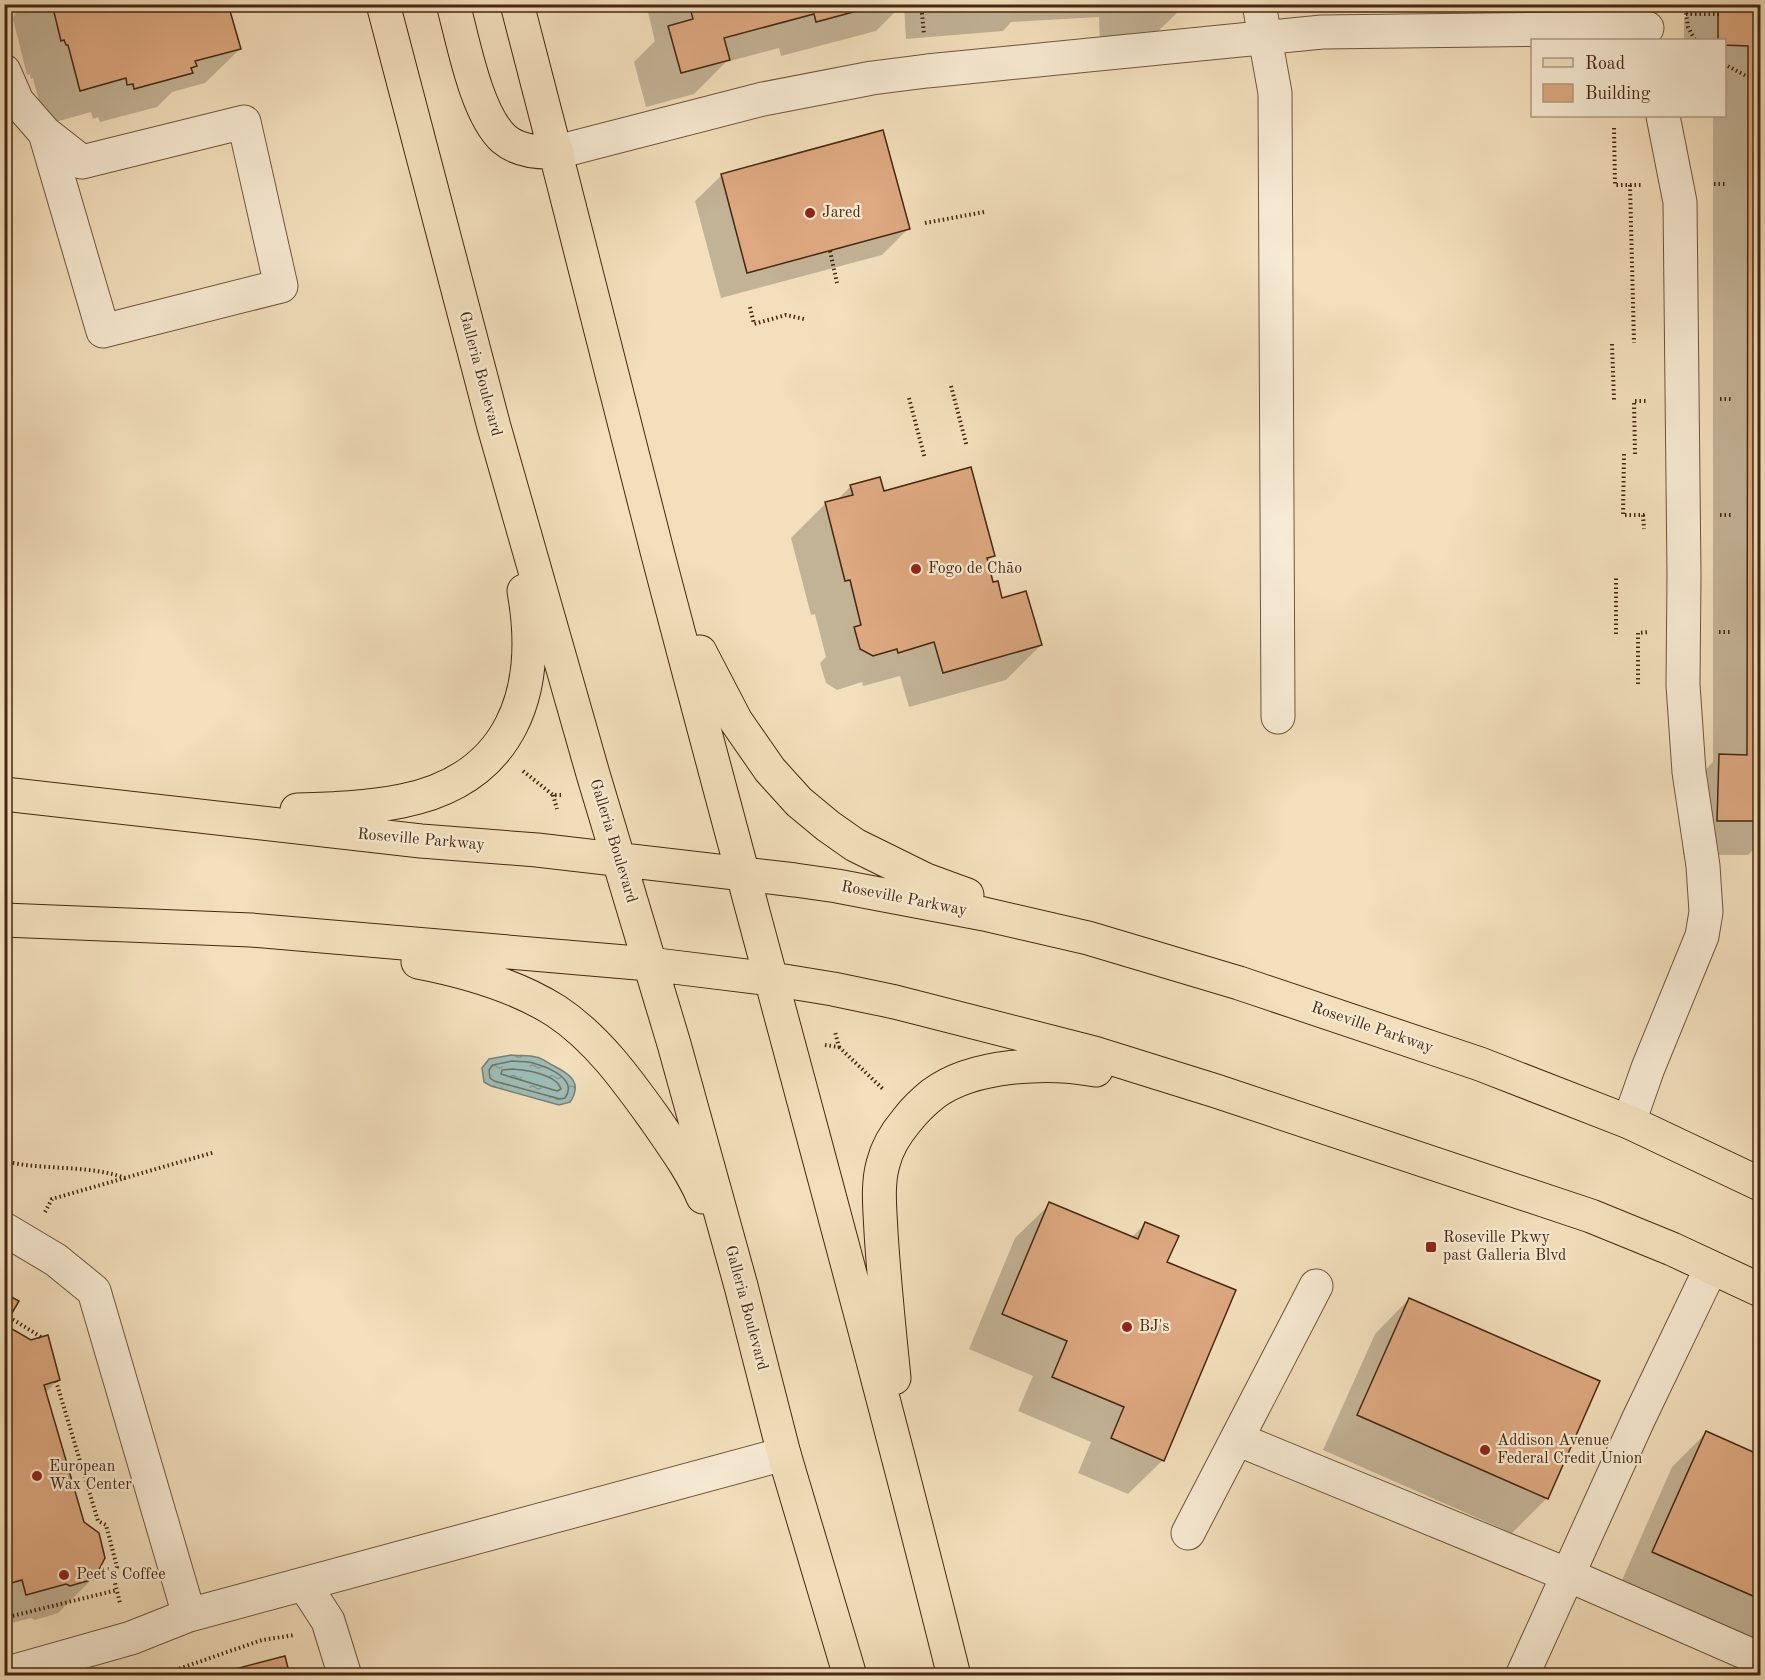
<svg xmlns="http://www.w3.org/2000/svg" width="1765" height="1680" viewBox="0 0 1765 1680" font-family="'Old Standard TT',serif">
<defs>
<pattern id="water-ripples" width="26" height="14" patternUnits="userSpaceOnUse" patternTransform="scale(1.5)"><rect width="26" height="14" fill="#9dbcb7"/><path d="M2 4q2-2 4 0t4 0M15 11q2-2 4 0t4 0" fill="none" stroke="#829993"/></pattern>
</defs>
<rect width="100%" height="100%" fill="#f3dfbc"/>
<filter id="stains"><feTurbulence type="fractalNoise" baseFrequency=".00333" numOctaves="4"/><feColorMatrix values="0 0 0 0 .2 0 0 0 0 .09 0 0 0 0 .02 0 0 0 .5 -.17"/></filter>
<radialGradient id="worn" r=".72"><stop offset=".6" stop-color="#630" stop-opacity="0"/><stop offset="1" stop-color="#630" stop-opacity=".3"/></radialGradient>
<path fill="url(#water-ripples)" stroke="#7a8074" stroke-width="1.5" d="M 511,1055 C 519,1056 529,1055 536,1057 C 542,1058 548,1063 554,1066 C 570,1074 583,1083 570,1102 L 559,1105 L 491,1086 L 484,1082 L 482,1068 L 489,1059 Z"/>
<path fill="#0003" d="M 15,4 L 227,4 L 240,49 L 205,83 L 172,92 L 157,107 L 100,122 L 98,117 L 93,119 L 91,112 L 45,125 L 33,78 L 31,79 L 30,74 L 27,75 L 13,19 L 16,11 Z
M 646,4 L 903,4 L 876,31 L 781,56 L 779,48 L 726,62 L 694,94 L 646,107 L 634,62 L 655,41 Z
M 904,4 L 1184,4 L 1184,6 L 1149,40 L 1100,43 L 1099,17 L 1011,22 L 1003,31 L 906,39 Z
M 1698,4 L 1760,4 L 1760,843 L 1748,855 L 1683,855 L 1685,790 L 1713,762 L 1713,116 L 1724,116 L 1724,40 L 1684,40 L 1684,18 Z
M 722,175 L 908,229 L 882,255 L 721,298 L 695,201 Z
M 851,486 L 882,492 L 993,556 L 986,563 L 992,584 L 1001,600 L 1041,645 L 1006,680 L 909,707 L 900,676 L 863,686 L 862,682 L 837,690 L 826,683 L 820,663 L 826,657 L 815,614 L 811,615 L 791,538 L 825,504 L 836,501 Z
M 1050,1204 L 1131,1238 L 1145,1224 L 1163,1460 L 1128,1494 L 1078,1473 L 1091,1442 L 1018,1411 L 1033,1376 L 969,1349 L 1015,1238 Z
M 1409,1299 L 1598,1382 L 1547,1498 L 1512,1533 L 1323,1450 L 1375,1334 Z
M 4,1326 L 59,1379 L 45,1393 L 93,1578 L 58,1613 L 35,1620 L 31,1618 L 4,1625 Z
M 1706,1433 L 1760,1456 L 1760,1649 L 1619,1587 L 1672,1467 Z"/>
<g fill="none" stroke-linecap="round" stroke-linejoin="round">
<path stroke="#717264" stroke-width="1.5" d="M 512,1061 C 520,1062 529,1061 536,1064 C 550,1068 578,1080 565,1098 L 560,1099 L 494,1081 L 490,1078 L 489,1070 L 493,1065 Z
M 512,1069 C 526,1070 556,1074 561,1089 L 557,1091 L 501,1074 L 502,1070 Z"/>
</g>
<path fill="#dea880" stroke="#452710" stroke-width="1.5" d="M 52,4 L 228,4 L 241,49 L 195,61 L 197,66 L 191,68 L 193,73 L 134,89 L 133,84 L 127,85 L 126,78 L 80,91 L 68,45 L 66,45 L 64,40 L 61,41 Z
M 689,4 L 883,4 L 816,22 L 814,14 L 724,38 L 730,60 L 681,73 L 668,26 L 693,19 Z
M 1134,4 L 1185,4 L 1185,6 L 1134,9 Z
M 1718,4 L 1760,4 L 1760,821 L 1717,821 L 1719,754 L 1747,755 L 1748,46 L 1724,45 L 1724,40 L 1718,40 Z
M 883,130 L 910,229 L 747,273 L 721,174 Z
M 971,467 L 995,556 L 987,558 L 993,582 L 998,581 L 1002,598 L 1026,591 L 1042,645 L 943,673 L 934,642 L 898,653 L 897,649 L 873,656 L 860,649 L 854,627 L 861,625 L 850,580 L 845,581 L 825,502 L 853,495 L 850,485 L 880,477 L 884,491 Z
M 1049,1202 L 1138,1239 L 1145,1222 L 1179,1236 L 1167,1262 L 1236,1290 L 1164,1461 L 1111,1438 L 1124,1407 L 1052,1377 L 1067,1341 L 1002,1314 Z
M 4,1293 L 19,1301 L 5,1325 L 31,1340 L 48,1335 L 60,1380 L 44,1385 L 84,1522 L 99,1533 L 105,1558 L 94,1579 L 70,1586 L 66,1584 L 26,1595 L 22,1580 L 4,1585 Z
M 1409,1298 L 1600,1381 L 1548,1499 L 1357,1415 Z
M 1706,1431 L 1760,1455 L 1760,1599 L 1652,1552 Z
M 285,1656 L 290,1676 L 217,1676 L 216,1674 Z"/>
<g fill="none" stroke-linecap="round" stroke-linejoin="round">
<defs>
<path id="minor" d="M 1259,4 L 1275,93 L 1278,717
M 4,71 L 17,101 L 45,133 L 82,162 L 244,122 L 281,286 L 103,331 L 45,133
M 557,152 L 763,99 L 872,78 L 927,71 L 1322,32 L 1647,28
M 1629,1122 L 1648,1068 L 1702,936 L 1706,912 L 1703,866 L 1689,772 L 1683,685 L 1684,575 L 1680,202 L 1663,116
M 4,1229 L 56,1260 L 94,1291 L 189,1615
M 1237,1439 L 1568,1575 L 1760,1659
M 1188,1533 L 1316,1286
M 304,1584 L 328,1621 L 345,1676
M 4,1674 L 131,1638 L 189,1615 L 784,1454
M 1522,1676 L 1639,1418 L 1711,1268"/>
<path id="major" d="M 383,4 L 494,427 L 593,774 L 674,1044 L 741,1286 L 784,1454 L 850,1676
M 453,4 C 463,40 476,114 504,139 C 518,151 539,153 557,152
M 517,4 C 565,186 610,369 657,551 C 755,926 860,1299 954,1676
M 700,652 L 736,721 L 770,770 L 799,802 L 828,826 L 855,845 L 926,880 L 967,895
M 4,794 L 421,841 L 537,850 L 795,880 L 837,886 L 984,914 L 1088,938 L 1239,983 L 1480,1064 L 1629,1122 L 1760,1184
M 297,810 C 332,809 367,808 402,801 C 512,779 542,692 524,591
M 4,920 L 251,930 L 649,964 L 772,979 L 833,989 L 895,1002 L 1094,1053 L 1216,1091 L 1591,1216 L 1672,1249 L 1760,1290
M 418,962 C 465,971 515,985 556,1011 C 597,1038 627,1080 655,1119 C 672,1144 691,1169 703,1197
M 894,1378 C 889,1329 884,1281 881,1232 C 880,1210 877,1185 883,1164 C 887,1147 896,1133 907,1120 C 914,1111 923,1102 933,1094 C 973,1064 1048,1061 1096,1070"/>
</defs>
<use href="#minor" stroke="#70553b" stroke-width="35"/>
<use href="#major" stroke="#452710" stroke-width="35"/>
<path stroke="#452710" stroke-width="4" stroke-dasharray="1.5 3" stroke-linecap="butt" d="M 921,4 L 924,34
M 1685,4 L 1688,27 L 1695,40
M 1686,14 L 1719,14
M 1724,64 L 1748,77
M 1614,128 L 1615,185 L 1641,185
M 1714,184 L 1726,184
M 1630,185 L 1634,343
M 925,223 L 984,212
M 830,251 L 837,283
M 750,307 L 754,324 L 786,315 L 804,319
M 1612,344 L 1614,400
M 951,386 L 967,447
M 909,398 L 925,459
M 1720,399 L 1731,399
M 1624,454 L 1623,515 L 1646,515
M 1635,454 L 1634,401 L 1646,401
M 1643,515 L 1644,529
M 1720,515 L 1731,515
M 1719,632 L 1730,632
M 1616,634 L 1616,576
M 1638,684 L 1638,633 L 1649,632
M 523,771 L 553,795 L 561,795
M 553,795 L 557,809
M 825,1045 L 839,1047 L 835,1032
M 839,1047 L 884,1090
M 4,1161 C 44,1171 87,1164 125,1178
M 45,1212 L 52,1199 L 215,1152
M 9,1317 L 41,1337
M 56,1381 L 98,1521 L 106,1525 L 117,1567 L 113,1575 L 120,1603
M 4,1616 L 8,1617 L 117,1590
M 158,1676 L 262,1640 L 295,1635"/>
<use href="#minor" stroke="#f7ead3" stroke-width="33"/>
<use href="#major" stroke="#f3dfbc" stroke-width="33"/>
</g>
<g fill="#8f2418" stroke="#f7ead3" stroke-width="2">
<circle cx="810" cy="213" r="6"/>
<circle cx="916" cy="569" r="6"/>
<rect x="1425" y="1241" width="12" height="12" rx="3"/>
<circle cx="1127" cy="1327" r="6"/>
<circle cx="1485" cy="1450" r="6"/>
<circle cx="37" cy="1476" r="6"/>
<circle cx="64" cy="1575" r="6"/>
</g>
<g text-anchor="middle" dominant-baseline="central" stroke-width="4.5" stroke-linejoin="round" paint-order="stroke">
<g font-size="16" fill="#452710" stroke="#f7ead3" text-anchor="start">
<text x="822" y="213">Jared</text>
<text x="928" y="569">Fogo de Chão</text>
<text x="1443" y="1238">Roseville Pkwy<tspan x="1443" dy="18">past Galleria Blvd</tspan></text>
<text x="1139" y="1327">BJ's</text>
<text x="1497" y="1441">Addison Avenue<tspan x="1497" dy="18">Federal Credit Union</tspan></text>
<text x="49" y="1467">European<tspan x="49" dy="18">Wax Center</tspan></text>
<text x="76" y="1575">Peet's Coffee</text>
</g>
<g font-size="16" fill="#452710" stroke="#f7ead3">
<text transform="translate(480 374) rotate(75)">Galleria Boulevard</text>
<text transform="translate(421 840) rotate(5)">Roseville Parkway</text>
<text transform="translate(613 841) rotate(73)">Galleria Boulevard</text>
<text transform="translate(904 899) rotate(11)">Roseville Parkway</text>
<text transform="translate(1372 1028) rotate(19)">Roseville Parkway</text>
<text transform="translate(746 1308) rotate(75)">Galleria Boulevard</text>
</g>
</g>
<rect width="1765" height="1680" fill="none" stroke="#f3dfbc" stroke-width="24"/>
<rect x="6" y="6" width="1753" height="1668" fill="none" stroke="#452710" stroke-width="3"/>
<rect x="12" y="12" width="1741" height="1656" fill="none" stroke="#452710" stroke-width="1.5"/>
<rect x="1531" y="39" width="195" height="78" fill="#f7ead3" stroke="#b09c85" stroke-width="1.5"/>
<rect x="1543" y="58" width="30" height="9" fill="#f3dfbc" stroke="#b09c85" stroke-width="1.5"/>
<text x="1585" y="69" font-size="18" fill="#452710">Road</text>
<rect x="1543" y="84" width="30" height="18" fill="#dea880" stroke="#b09c85" stroke-width="1.5"/>
<text x="1585" y="99" font-size="18" fill="#452710">Building</text>
<rect width="100%" height="100%" filter="url(#stains)"/>
<rect width="100%" height="100%" fill="url(#worn)"/>
</svg>
